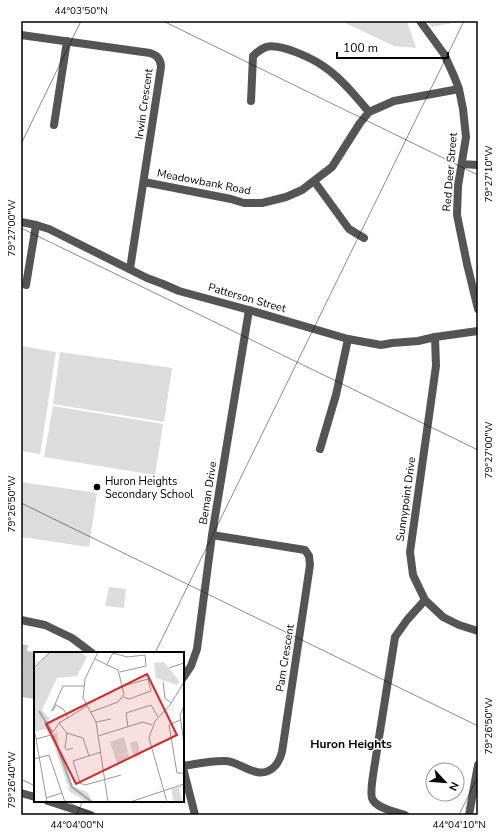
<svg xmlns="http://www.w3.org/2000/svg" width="499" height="836" viewBox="0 0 499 836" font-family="'Nunito Sans',sans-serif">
<rect width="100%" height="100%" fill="#fff"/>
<path fill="#dcdcdc" d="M 341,21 L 407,21 L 416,48 L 394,46 Z
M 426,21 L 463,21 L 432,27 Z
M 21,346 L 56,352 L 40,454 L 21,451 Z
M 60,352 L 172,368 L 164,422 L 53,404 Z
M 53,406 L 163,424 L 155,475 L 44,457 Z
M 21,482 L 97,493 L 89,547 L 21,537 Z
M 109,587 L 126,589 L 124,608 L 105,606 Z"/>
<path fill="#c4c4c4" d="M 21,644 L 28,645 L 27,651 L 35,652 L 35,699 L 21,697 L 21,682 L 23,663 L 21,663 Z"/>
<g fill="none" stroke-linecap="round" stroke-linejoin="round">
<path stroke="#555" stroke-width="8" d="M 420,21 L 444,54 L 454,76 L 459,89 L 463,109 L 466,137 L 458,186 L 457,215 L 467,264 L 478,309
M 21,35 L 150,53 C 157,55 161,59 161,67 L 130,269
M 251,101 L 253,56 C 257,52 261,49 266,47 C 281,43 314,59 326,68 C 343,80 356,97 369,112
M 54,125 L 67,41
M 462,164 L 478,165
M 314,181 L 349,229 L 364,238
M 144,182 L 231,199 L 244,203 L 262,203 L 286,197 L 302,190 L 332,167 L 360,123 L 369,112 L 394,101 L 459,89
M 26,285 L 36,225
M 435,337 L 436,366 L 410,552 L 413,575 L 425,600 L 443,617 L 459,625 L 478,631
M 320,449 L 336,395 L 348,339
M 183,678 L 191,666 L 197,649 L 212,535 L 249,310
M 183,766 C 197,764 212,760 226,761 C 242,762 257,781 273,768 C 278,764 280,759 282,752 L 310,565 L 309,556 L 305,550 L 212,535
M 21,793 L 35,797
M 48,801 L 91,815
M 405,815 C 395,812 375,808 372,798 C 370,792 373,776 374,769 L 395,637 L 407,620 L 425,600
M 469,815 L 478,765"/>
<path stroke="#555" stroke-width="8" d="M 21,222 L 36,225 L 49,229 L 147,278 L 163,284 L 179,291 L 249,310 L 348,339 L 381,345 L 392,343 L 418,341 L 435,337 L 478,331
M 21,620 L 45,625 L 72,638 L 92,653
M 183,768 L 195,815"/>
</g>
<path fill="none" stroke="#000" stroke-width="1" stroke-opacity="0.45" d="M 163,21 L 478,175M 21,144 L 81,21M 21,228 L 478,450M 21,503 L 478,726M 155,653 L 464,21M 21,779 L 35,786M 66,801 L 94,815M 76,815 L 83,801M 459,815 L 478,776"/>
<circle fill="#000" stroke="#fff" stroke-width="1.5" cx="97" cy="487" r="4"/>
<g text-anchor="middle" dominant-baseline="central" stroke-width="3" stroke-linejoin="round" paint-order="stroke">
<g font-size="11" fill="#000" stroke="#fff">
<text transform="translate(144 104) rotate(-82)">Irwin Crescent</text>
<text transform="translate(450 172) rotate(-85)">Red Deer Street</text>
<text transform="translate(204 182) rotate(11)">Meadowbank Road</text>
<text transform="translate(247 298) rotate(16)">Patterson Street</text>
<text transform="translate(208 493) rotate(-81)">Beman Drive</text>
<text transform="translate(406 499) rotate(-82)">Sunnypoint Drive</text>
<text transform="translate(285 658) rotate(-81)">Pam Crescent</text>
</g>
<g font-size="11" fill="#000" stroke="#fff" text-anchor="start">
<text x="105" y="481">Huron Heights<tspan x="105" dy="13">Secondary School</tspan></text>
</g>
<g font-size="12" font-weight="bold" fill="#000" stroke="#fff">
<text x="351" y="744">Huron Heights</text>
</g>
</g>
<g transform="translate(34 652)">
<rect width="150" height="150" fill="#fff"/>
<path d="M 16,0 L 47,0 L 53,5 L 43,24 L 23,26 L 8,58 L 16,67 L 13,70 L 19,78 L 15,83 L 12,77 L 0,80 L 0,18 ZM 130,10 L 145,29 L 143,33 L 122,26 L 120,11 ZM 23,79 L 25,97 L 39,134 L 53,140 L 59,150 L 53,150 L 36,140 L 17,85 ZM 90,85 L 94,100 L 83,104 L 94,101 L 96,107 L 83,111 L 76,90 ZM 103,89 L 107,104 L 100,106 L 96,91 ZM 150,134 L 145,137 L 149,150 L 140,150 L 137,137 Z" fill="#dcdcdc"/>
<path fill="none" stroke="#a3a3a3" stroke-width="2" d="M 5,59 L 18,80M 19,83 L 38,135 L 58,150"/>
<path fill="none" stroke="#999" stroke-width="1" d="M 64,0 L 51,27 L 49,46 L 62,70 L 74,150M 73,12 L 79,1 L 93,5 L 111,3 L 112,14 L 86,20M 0,16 L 16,0M 135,16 L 150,11M 129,30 L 131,46 L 137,51M 89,45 L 95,47 L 117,39 L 114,27 L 89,34M 21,52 L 30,58 L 34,67M 22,54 L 18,59 L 29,34 L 50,34M 150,54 L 146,63 L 150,92M 57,60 L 84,50 L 90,42 L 84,18 L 61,7M 146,68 L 135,73 L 143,121 L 150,121M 62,70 L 77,67M 25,71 L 33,81 L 49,86 L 55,104M 94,75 L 92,61 L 117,53 L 124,65M 1,81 L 13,150M 33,81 L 31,96 L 33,98 L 39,96M 64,84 L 109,70 L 118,73M 2,87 L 17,83 L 25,71 L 53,54M 67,100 L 39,109 L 46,131 L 51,133 L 87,123M 0,107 L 15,103 L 31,150M 12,146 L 28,141M 96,150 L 150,132M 133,150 L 115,86 L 121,69 L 136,53 L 150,30"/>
<path fill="#d62828" fill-opacity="0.15" stroke="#d62828" stroke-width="2" d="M 113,22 L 143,83 L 42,132 L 12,72 Z"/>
<rect width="150" height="150" fill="none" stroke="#000" stroke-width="2"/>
</g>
<rect width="499" height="836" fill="none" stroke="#ffffff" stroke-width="44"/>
<g transform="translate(445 782) rotate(116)"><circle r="19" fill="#ffffff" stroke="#999999"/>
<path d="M0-3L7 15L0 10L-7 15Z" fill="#000000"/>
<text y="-6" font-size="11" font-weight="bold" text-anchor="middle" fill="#000000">N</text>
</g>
<path d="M337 52v6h111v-6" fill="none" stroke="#000000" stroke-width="2"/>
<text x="343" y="52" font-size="12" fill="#000000" stroke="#ffffff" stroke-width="3" paint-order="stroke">100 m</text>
<rect x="22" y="22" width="455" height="792" fill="none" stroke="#000" stroke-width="1.5"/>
<g font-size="10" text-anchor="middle" fill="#000">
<text x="81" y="14">44°03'50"N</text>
<text transform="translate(488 174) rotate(-90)" y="4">79°27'10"W</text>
<text transform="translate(11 228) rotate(-90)" y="4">79°27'00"W</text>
<text transform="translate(488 450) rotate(-90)" y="4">79°27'00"W</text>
<text transform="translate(11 504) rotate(-90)" y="4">79°26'50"W</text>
<text transform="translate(488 726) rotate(-90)" y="4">79°26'50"W</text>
<text transform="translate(11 780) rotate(-90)" y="4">79°26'40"W</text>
<text x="77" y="828">44°04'00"N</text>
<text x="459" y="828">44°04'10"N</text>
</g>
</svg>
